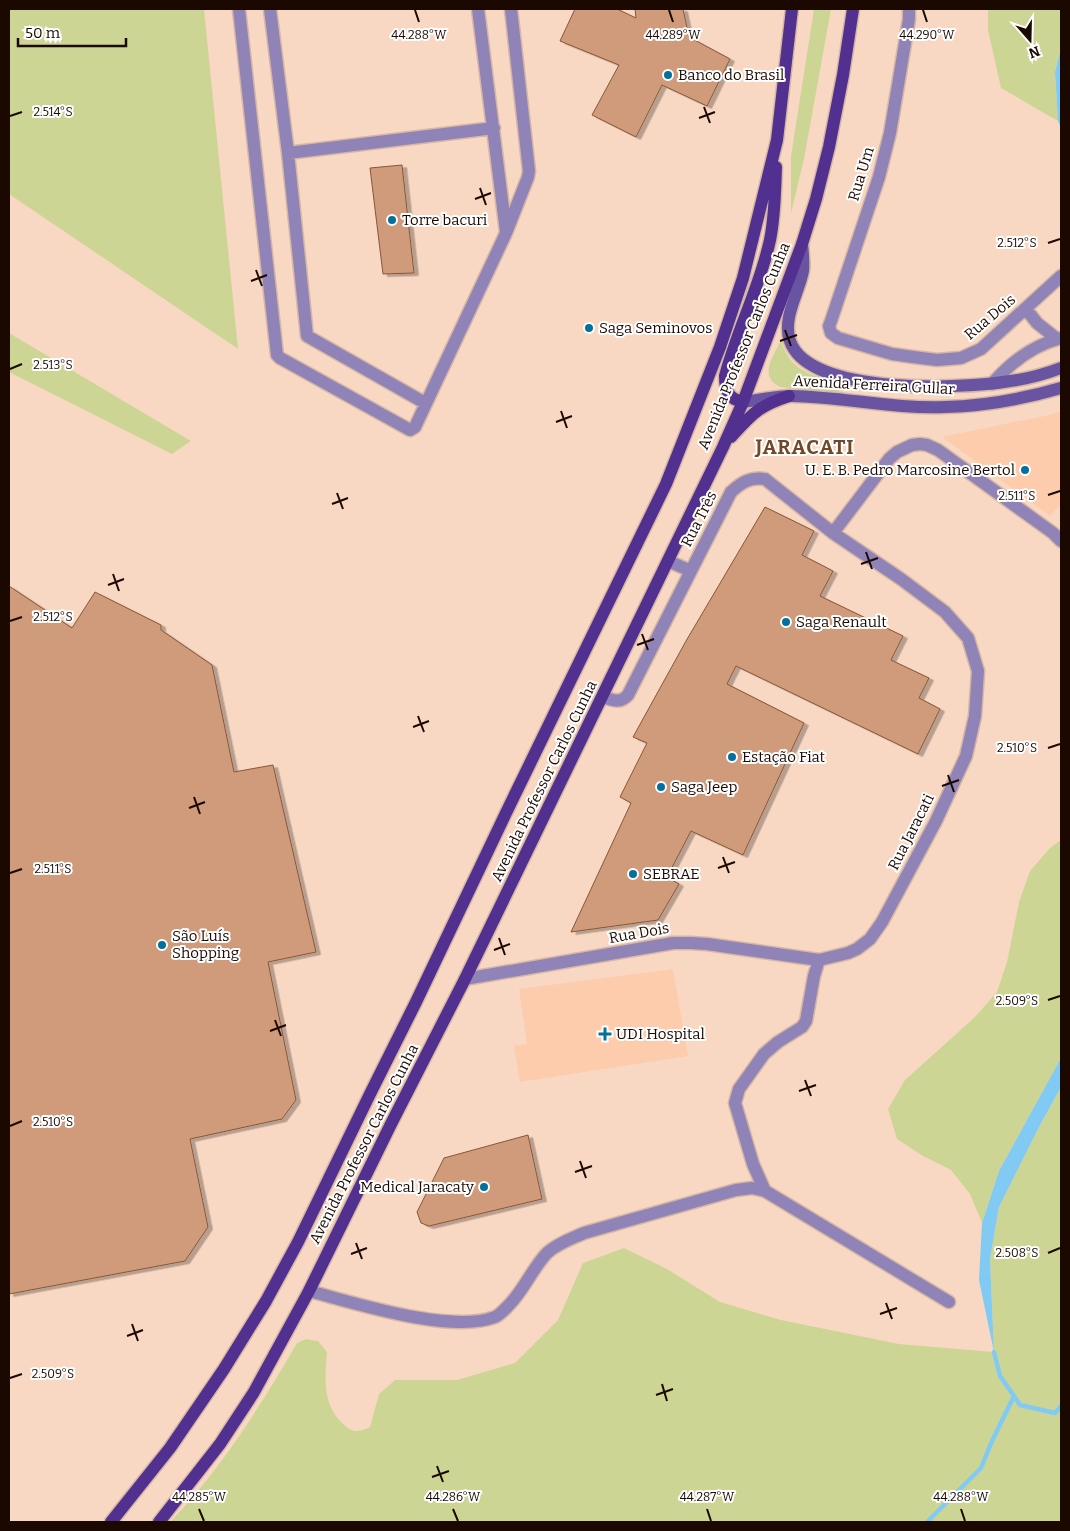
<svg xmlns="http://www.w3.org/2000/svg" width="1070" height="1531" viewBox="0 0 1070 1531" font-family="Bitter,serif">
<defs>
<filter id="shadow"><feDropShadow dx="4.5" dy="2.5" stdDeviation="0" flood-color="#0004"/></filter>
</defs>
<rect width="100%" height="100%" fill="#f9d8c3"/>
<path fill="#fdccac" d="M 1061,411 L 1061,504 L 1050,516 L 942,437 L 1049,415 Z
M 673,969 L 688,1056 L 520,1082 L 514,1046 L 527,1044 L 519,989 Z"/>
<path fill="#cdd595" d="M 9,9 L 204,9 L 238,349 L 9,194 Z
M 814,9 L 831,9 L 804,159 L 791,213 L 791,156 Z
M 988,9 L 1061,9 L 1061,48 L 1055,72 L 1058,121 L 1001,88 L 988,30 Z
M 9,333 L 191,441 L 172,454 L 9,372 Z
M 781,340 C 793,380 819,370 844,391 L 836,392 L 780,387 C 758,376 773,357 781,340 Z
M 1061,840 L 1061,1058 L 999,1171 L 982,1223 L 970,1194 L 951,1170 L 923,1156 L 897,1139 L 888,1109 L 905,1080 L 975,1017 L 997,992 L 1007,962 L 1019,902 L 1030,871 L 1050,848 Z
M 1061,1087 L 1061,1522 L 170,1522 C 221,1469 260,1407 297,1343 L 306,1339 L 318,1341 L 327,1352 C 325,1377 322,1404 342,1423 C 353,1433 357,1433 370,1427 L 379,1394 L 395,1380 L 457,1380 L 515,1363 L 558,1320 L 583,1263 L 624,1248 L 667,1269 L 720,1302 L 781,1320 L 899,1344 L 994,1352 L 990,1259 L 999,1207 L 1039,1127 Z"/>
<path fill="#81caf3" d="M 1061,48 L 1061,128 L 1058,121 L 1055,72 Z
M 1061,1058 L 1061,1087 L 1039,1127 L 999,1207 L 990,1259 L 994,1352 L 979,1280 L 982,1223 L 999,1171 Z"/>
<g fill="none" stroke-linecap="round" stroke-linejoin="round">
<path stroke="#81caf3" stroke-width="4.5" d="M 1014,1396 L 1020,1405 L 1055,1413 L 1061,1406
M 927,1522 L 981,1468 L 992,1441 L 1014,1396 L 1000,1376 L 994,1352"/>
</g>
<path fill="#cf9b7a" stroke="#865737" filter="url(#shadow)" d="M 575,9 L 617,9 L 636,18 L 635,9 L 683,9 L 689,37 L 730,59 L 707,106 L 662,85 L 636,137 L 592,115 L 619,65 L 560,41 Z
M 402,165 L 414,273 L 383,274 L 370,168 Z
M 765,507 L 814,531 L 802,555 L 833,571 L 820,596 L 903,636 L 891,660 L 929,678 L 919,698 L 940,709 L 918,754 L 736,666 L 727,684 L 804,723 L 743,855 L 691,831 L 667,877 L 679,884 L 658,920 L 571,932 L 631,803 L 620,797 L 647,743 L 633,737 L 686,641 Z
M 9,586 L 72,628 L 95,592 L 161,625 L 161,630 L 212,665 L 234,772 L 273,765 L 316,952 L 268,962 L 296,1100 L 282,1119 L 190,1139 L 208,1227 L 185,1261 L 9,1294 Z
M 528,1135 L 542,1199 L 429,1226 L 421,1223 L 417,1212 L 444,1158 Z"/>
<g fill="none" stroke-linecap="round" stroke-linejoin="round">
<defs>
<path id="minor" d="M 239,9 L 277,355 L 280,358 L 410,430 L 415,427 L 506,233 L 528,177 L 529,171 L 511,9
M 270,9 L 288,153 L 307,336 L 425,403
M 478,9 L 506,232
M 909,9 L 909,19 L 890,133 L 879,177 L 831,321 L 829,326 L 831,333 L 838,338 L 892,354 L 913,357 L 937,360 L 961,358 L 981,349 L 1061,276
M 288,153 L 494,128
M 1026,309 L 1037,323 L 1057,339
M 992,384 C 1010,363 1034,345 1061,338
M 833,533 L 889,459 L 897,452 L 912,445 L 920,444 L 927,445 L 938,450 L 1053,533 L 1061,541
M 668,561 L 691,571
M 465,979 L 673,943 L 691,943 L 707,944 L 819,960 L 848,953 L 857,949 L 870,939 L 882,922 L 936,821 L 966,756 L 975,716 L 978,671 L 968,638 L 945,612 L 901,579 L 833,533 L 765,479 C 750,477 742,482 731,492 L 628,695 C 620,704 613,700 603,697
M 765,1191 L 753,1164 L 735,1103 L 739,1089 L 764,1054 L 778,1042 L 802,1027 L 806,1021 L 814,976 L 819,960
M 309,1291 C 355,1303 451,1334 495,1317 C 500,1315 505,1309 509,1305 C 524,1290 532,1269 547,1253 C 558,1243 571,1239 584,1233 L 736,1190 L 752,1188 L 765,1191 L 949,1302"/>
<path id="secondary" d="M 802,244 C 803,253 804,262 803,271 C 799,293 782,318 790,341 C 809,396 963,389 1010,381 C 1028,379 1045,374 1061,368
M 743,402 C 759,400 776,396 792,396 C 843,397 894,409 945,407 C 985,406 1023,399 1061,388"/>
<path id="primary" d="M 743,402 C 728,399 725,390 725,376 C 737,330 760,287 770,240 C 775,216 775,192 776,167
M 731,437 C 752,414 758,406 789,396
M 111,1522 L 170,1448 L 224,1369 L 266,1301 L 298,1242 L 370,1094 L 416,1002 L 505,815 L 666,484 L 720,347 L 743,278 L 777,140 L 792,9
M 159,1522 L 220,1444 L 254,1392 L 309,1291 L 391,1124 L 465,979 L 723,447 L 743,402 L 802,244 L 816,199 L 829,147 L 843,75 L 853,9"/>
</defs>
<use href="#minor" stroke="#d5b7a4" stroke-width="15"/>
<use href="#secondary" stroke="#d5b7a4" stroke-width="15"/>
<use href="#primary" stroke="#d5b7a4" stroke-width="15"/>
<use href="#minor" stroke="#8f83b8" stroke-width="12"/>
<use href="#secondary" stroke="#6954a2" stroke-width="12"/>
<use href="#primary" stroke="#513090" stroke-width="12"/>
</g>
<path fill="none" stroke="#1b0901" stroke-width="2" d="M 415,10 L 419,22M 669,10 L 673,22M 923,10 L 927,22M 704,107 L 710,123M 10,116 L 22,112M 699,118 L 715,112M 480,188 L 486,205M 475,199 L 491,193M 1048,243 L 1060,239M 256,270 L 262,286M 251,281 L 267,275M 785,330 L 791,346M 780,341 L 797,335M 10,369 L 22,364M 561,411 L 567,428M 556,422 L 572,416M 337,493 L 343,509M 1048,495 L 1060,491M 332,504 L 348,498M 866,552 L 872,569M 861,564 L 878,558M 113,574 L 119,591M 108,585 L 124,579M 10,621 L 22,617M 642,634 L 648,650M 637,645 L 654,639M 418,716 L 424,732M 413,727 L 429,721M 1048,748 L 1060,744M 948,775 L 954,792M 942,786 L 959,780M 194,797 L 200,814M 189,808 L 205,802M 723,857 L 729,873M 718,868 L 735,862M 10,873 L 22,869M 499,938 L 505,955M 494,950 L 510,944M 1048,1000 L 1060,996M 275,1020 L 281,1036M 270,1031 L 286,1025M 805,1080 L 811,1096M 799,1091 L 816,1085M 10,1126 L 22,1121M 580,1161 L 586,1178M 575,1172 L 592,1166M 356,1243 L 362,1259M 1048,1253 L 1060,1248M 351,1254 L 367,1248M 886,1303 L 892,1319M 880,1314 L 897,1308M 132,1324 L 138,1341M 127,1336 L 143,1330M 10,1378 L 22,1374M 662,1384 L 667,1401M 656,1395 L 673,1389M 437,1466 L 443,1482M 432,1477 L 449,1471M 199,1509 L 204,1521M 453,1509 L 458,1521M 707,1509 L 711,1521M 961,1509 L 965,1521"/>
<g fill="#02719c" stroke="#fff" stroke-width="2">
<circle cx="668" cy="75" r="5"/>
<circle cx="392" cy="220" r="5"/>
<circle cx="589" cy="328" r="5"/>
<circle cx="1025" cy="470" r="5"/>
<circle cx="786" cy="622" r="5"/>
<circle cx="732" cy="757" r="5"/>
<circle cx="661" cy="787" r="5"/>
<circle cx="633" cy="874" r="5"/>
<circle cx="162" cy="945" r="5"/>
<path d="M602.5 1026.5h5v5h5v5h-5v5h-5v-5h-5v-5h5z"/>
<circle cx="484" cy="1187" r="5"/>
</g>
<g text-anchor="middle" dominant-baseline="central" stroke-width="4" stroke-linejoin="round" paint-order="stroke">
<g font-size="15" fill="#1b0901" stroke="#fff" text-anchor="start">
<text x="678" y="75">Banco do Brasil</text>
<text x="402" y="220">Torre bacuri</text>
<text x="599" y="328">Saga Seminovos</text>
<text x="1015" y="470" text-anchor="end">U. E. B. Pedro Marcosine Bertol</text>
<text x="796" y="622">Saga Renault</text>
<text x="742" y="757">Estação Fiat</text>
<text x="671" y="787">Saga Jeep</text>
<text x="643" y="874">SEBRAE</text>
<text x="172" y="936">São Luís<tspan x="172" dy="17">Shopping</tspan></text>
<text x="616" y="1034">UDI Hospital</text>
<text x="474" y="1187" text-anchor="end">Medical Jaracaty</text>
</g>
<g font-size="15" fill="#1b0901" stroke="#fff">
<text transform="translate(861 174) rotate(-73)">Rua Um</text>
<text transform="translate(990 317) rotate(-40)">Rua Dois</text>
<text transform="translate(744 346) rotate(-68)">Avenida Professor Carlos Cunha</text>
<text transform="translate(874 385) rotate(3)">Avenida Ferreira Gullar</text>
<text transform="translate(699 519) rotate(-63)">Rua Três</text>
<text transform="translate(544 781) rotate(-64)">Avenida Professor Carlos Cunha</text>
<text transform="translate(911 832) rotate(-63)">Rua Jaracati</text>
<text transform="translate(639 933) rotate(-10)">Rua Dois</text>
<text transform="translate(364 1144) rotate(-63)">Avenida Professor Carlos Cunha</text>
</g>
<g font-size="20" font-weight="bold" letter-spacing="1" fill="#744727" stroke="#fff">
<text x="805" y="447">JARACATI</text>
</g>
</g>
<g font-size="12" text-anchor="middle" fill="#1b0901" stroke="#fff" stroke-width="4" stroke-linejoin="round" paint-order="stroke">
<text x="419" y="39">44.288°W</text>
<text x="673" y="39">44.289°W</text>
<text x="927" y="39">44.290°W</text>
<text x="53" y="116">2.514°S</text>
<text x="1017" y="247">2.512°S</text>
<text x="53" y="369">2.513°S</text>
<text x="1017" y="500">2.511°S</text>
<text x="53" y="621">2.512°S</text>
<text x="1017" y="752">2.510°S</text>
<text x="53" y="873">2.511°S</text>
<text x="1017" y="1005">2.509°S</text>
<text x="53" y="1126">2.510°S</text>
<text x="1017" y="1257">2.508°S</text>
<text x="53" y="1378">2.509°S</text>
<text x="199" y="1501">44.285°W</text>
<text x="453" y="1501">44.286°W</text>
<text x="707" y="1501">44.287°W</text>
<text x="961" y="1501">44.288°W</text>
</g>
<rect width="1070" height="1531" fill="none" stroke="#1b0901" stroke-width="20"/>
<g transform="translate(1030 40) rotate(160)" stroke="#ffffff" stroke-width="4" paint-order="stroke">
<path d="M0-4L9 19L0 12L-9 19Z" fill="#1b0901"/>
<text y="-8" font-size="14" font-weight="bold" text-anchor="middle" fill="#1b0901">N</text>
</g>
<path d="M18 38v8h108v-8" fill="none" stroke="#1b0901" stroke-width="2.5"/>
<text x="25" y="38" font-size="15" fill="#1b0901" stroke="#ffffff" stroke-width="4" paint-order="stroke">50 m</text>
</svg>
